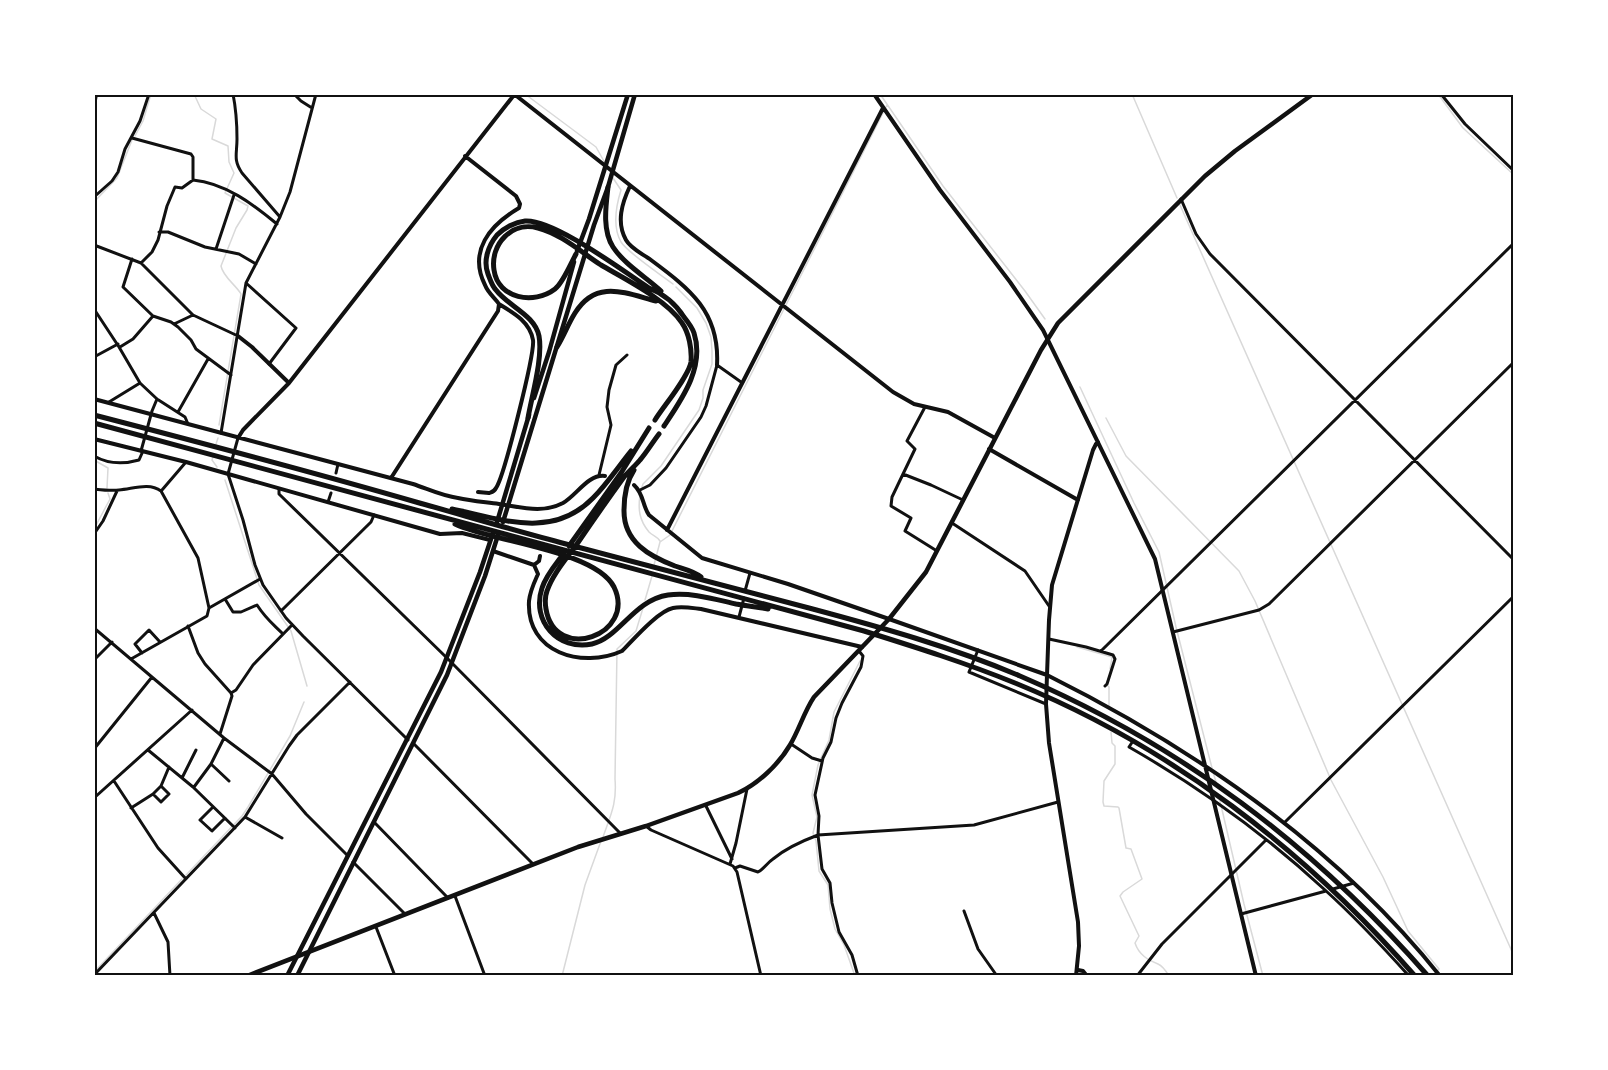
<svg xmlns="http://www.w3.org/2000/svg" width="1608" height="1070" viewBox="0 0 1608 1070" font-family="'Fira Sans Condensed',sans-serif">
<rect width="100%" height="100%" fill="#fff"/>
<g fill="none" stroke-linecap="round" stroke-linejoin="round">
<path stroke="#d9d9d9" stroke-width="1.5" d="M 194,94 L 201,109 L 216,119 L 212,139 L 228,146 L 229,162 L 234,173 L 225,193 L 248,206 L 247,210 L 236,228 L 221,266 C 223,277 236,285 241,294 L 219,425
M 525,94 L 596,147 L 605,163
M 880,94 L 943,186 L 1025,291 L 1045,319
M 1132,94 L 1177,198
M 1438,94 L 1463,128 L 1514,175
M 135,136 L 143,121 L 151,94
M 613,178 L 621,190 C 616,206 612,226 621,242 C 628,253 660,274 673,284
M 94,202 L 117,178 L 132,140
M 1180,205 L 1514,956
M 786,305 L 887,105
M 1080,387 L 1134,503 L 1159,552 L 1176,627 L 1212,768
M 1106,418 L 1126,456 L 1239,571 L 1255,601 L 1331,780 L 1383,877 L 1408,931 L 1439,969 L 1432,976
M 216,444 L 218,438
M 213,457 L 212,460 L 217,467
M 94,460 L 108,468 L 107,488
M 225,480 L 259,585 L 291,631 L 307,686
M 642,487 L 643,484 L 661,466 L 699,410 L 703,398 L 703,390 L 712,364 L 712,351 L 711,337 L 706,323 L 697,308 L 676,287
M 640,495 C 638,509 639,520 649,532 C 653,536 657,536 660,541
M 94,529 L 110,499 L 108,493
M 654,565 L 660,542 L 670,535 L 784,309
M 645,600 L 652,576
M 1077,647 L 1112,657 L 1110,669
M 1107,685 L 1109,687 L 1109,706
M 1111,732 L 1112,743 L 1115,746 L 1115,764 L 1104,781 L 1103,802 L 1104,806 L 1118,807 L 1119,808 L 1126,848 L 1131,849 L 1142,879 L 1123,892 L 1120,896 L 1139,936 L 1135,943 C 1139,955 1148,960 1158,964 C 1163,966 1166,971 1169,976
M 1213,772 L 1216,782
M 1220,801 L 1244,904 L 1263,976
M 603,837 C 611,814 617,803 615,779 L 617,649 L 636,631 L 643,608
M 186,875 L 242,816 L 248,807 L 290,736 L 304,702
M 94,972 L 182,879
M 562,976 L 585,885 L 601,841
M 855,976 L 844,945 L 835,929 L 830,909 L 828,885 L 819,871 L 816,841 L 813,833 L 817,817 L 812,795 L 818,765 L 829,740 L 834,712 L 860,661"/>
<path stroke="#111" stroke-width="3" d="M 233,94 C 236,109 237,124 237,139 C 237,154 233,160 242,173 L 280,217
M 294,94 L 301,101 L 312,108
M 1441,94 L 1465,124 L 1514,171
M 132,138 L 191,154 L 193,157 L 193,180
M 94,197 L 112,181 L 118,172 L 125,149 L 140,121 L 149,94
M 1181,199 L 1196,234 L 1210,254 L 1514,560
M 159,232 L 168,232 L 205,247 L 239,254 L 256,264
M 94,245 L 141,263 L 193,315 L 238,336
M 216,249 L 234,195
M 132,259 L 123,287 L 153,316 L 171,322 L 178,327 L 191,340 L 196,349 L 231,375
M 141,263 L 152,252 L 158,240 L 167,206 L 175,187 L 182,188 L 193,180 C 225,183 253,204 277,224
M 246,283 L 296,328 L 269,364
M 94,309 L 119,347 L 140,383 L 157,399 L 185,417 L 188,424
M 174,324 L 193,315
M 120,347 L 133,339 L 153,316
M 94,357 L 118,344
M 109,402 L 140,383
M 925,407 L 907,441 L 915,449 L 892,497 L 891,506 L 911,518 L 905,531 L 937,551
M 178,412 L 208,359
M 221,433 L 246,283 L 280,217 L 290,192 L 316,94
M 238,438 L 228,474 L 243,520 L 255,565 L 263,585 L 286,618 L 303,636 L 408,740
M 141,451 L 152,411 L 157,399
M 94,456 C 108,464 125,464 139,460 L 143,451
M 336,473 L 338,464
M 903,474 L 931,485 L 963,500
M 599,475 L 611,425 L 607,407 L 609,390 L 616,365 L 627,355
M 94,489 C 103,490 111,491 119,490 C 133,489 149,482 161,491 L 198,558 L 209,608 L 207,616 L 131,659
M 279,489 L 279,494 L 447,658 L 621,834
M 162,490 L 186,462
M 640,490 L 650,485 L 666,468 L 701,417 L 706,406 L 717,365 L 741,382
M 328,502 L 331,493
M 952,523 L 1025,571 L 1049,606
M 94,534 L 103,521 L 117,491
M 745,591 L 750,573
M 225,599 L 233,612 L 241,612 L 257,605 C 266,619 272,623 283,634
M 209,608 L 260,579
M 281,611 L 371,522 L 374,515
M 739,617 L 744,598
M 188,626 L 198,653 L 205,664 L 231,693
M 94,628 L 224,738 L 272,774 L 306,814 L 348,856
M 1173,632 L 1259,610 L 1269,604 L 1514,362
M 1049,639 L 1086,647 L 1113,655 L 1115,659 L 1107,684 L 1105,686
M 978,650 L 969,672 L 1046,704
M 1101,651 L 1514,243
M 142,653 L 135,644 L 149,630 L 160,642
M 94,660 L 112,642
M 220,734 L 232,696 L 231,693 L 236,690 L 253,665 L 292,625
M 1133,741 L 1129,747 C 1199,787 1266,835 1325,890 C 1355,917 1382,946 1409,976
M 413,743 L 533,864
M 791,744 L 812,758 L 822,761
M 94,749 L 152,677
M 148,750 L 193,787 L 235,828
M 211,764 L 229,781
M 182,778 L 196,750
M 114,781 L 158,848 L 186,879
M 194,787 L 211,764 L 224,738
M 153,794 L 161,802 L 169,794 L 161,786
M 94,798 L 192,710
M 706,806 L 732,859
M 213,807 L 200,820 L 212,831 L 225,818
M 131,808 L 153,794 L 161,786 L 169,767
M 245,817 L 282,838
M 374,822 L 448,898
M 1284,823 L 1514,596
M 646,826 L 651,830 L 733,866 L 737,872 L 761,976
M 353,862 L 405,914
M 730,864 L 736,843 L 747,789
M 735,868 L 740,866 L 758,872 C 764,869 767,863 773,859 C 786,848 802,841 818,835 L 974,825 L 1058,802
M 1333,889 L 1354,883
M 455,896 L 485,976
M 964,911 L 978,949 L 997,976
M 154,913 L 168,942 L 170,976
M 1241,914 L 1326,891
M 376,927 L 395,976
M 94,975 L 245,817 L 289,746 L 297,735 L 350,682
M 858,976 L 852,955 L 839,932 L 832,903 L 830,883 L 822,869 L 818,835 L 819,816 L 815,795 L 823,758 L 831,742 L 836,718 L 842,703 L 861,667 L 863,656 L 859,651
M 1137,976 L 1162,944 L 1266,840"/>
<path stroke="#111" stroke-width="4" d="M 514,94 L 893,392 L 914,404 L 948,412 L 995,438
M 874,94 L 940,190 L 1010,282 L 1043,330 L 1155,559 L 1256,976
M 94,106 L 96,94
M 630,186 C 622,203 616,222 626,240 C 631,249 643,254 651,260 C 690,289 720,312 717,365
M 238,336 L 252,347 L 289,383
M 94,399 L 413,484 C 428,489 442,496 458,498 C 471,501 485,502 499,504 C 521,507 542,514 563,503 C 577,495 588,474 605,476
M 238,438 L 243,430 L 289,383 L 514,95
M 94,439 L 186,462 L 440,534 L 462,533 L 490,540
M 1098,442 L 1096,444 L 1093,450 L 1052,585 L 1049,620 L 1047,675 C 1195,749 1336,846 1440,976
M 989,449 L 1078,500
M 391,478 L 498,311 L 499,304 C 495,298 488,293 485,285 C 468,251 490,225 519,208 L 520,204 L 516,196 L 465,156
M 634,485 C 644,494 642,505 649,515 L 702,558 L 788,584 L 889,619
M 478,492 L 489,493 C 492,492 494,492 496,488 C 504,477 535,353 533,340 C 530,322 514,313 499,304
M 667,530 L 883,108
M 493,551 L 534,565 L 538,574 C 534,583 530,591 529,601 C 526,653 582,669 622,651 C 633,640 658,611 673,608 C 682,606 692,608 701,609 L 862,647
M 534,565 L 539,561 L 540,556
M 1078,970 L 1083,971 L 1087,976"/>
<path stroke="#111" stroke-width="4" d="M 889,619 L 1047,675 L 1046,704 L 1049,743 L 1078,922 L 1079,946 L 1076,976"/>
<path stroke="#111" stroke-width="4.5" d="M 247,976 L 578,847 L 646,826 L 738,793 C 758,784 779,764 790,745 C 799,730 804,712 814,697 L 889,619 L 926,572 L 1041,350 L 1058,323 L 1205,176 L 1235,151 L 1313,94"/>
<path stroke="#111" stroke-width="4.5" d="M 577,251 L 589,219 L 628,94
M 534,398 L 549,352 L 574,262
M 497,522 L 529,415
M 503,522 L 594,225 L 608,187 L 635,94
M 287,976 L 441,672 L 480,572 L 493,533
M 297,976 L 447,675 L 485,576 L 498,535"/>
<path stroke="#111" stroke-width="5" d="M 608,187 C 606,205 602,230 613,247 C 625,265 646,277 661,291
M 576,254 C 571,263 563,283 555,289 C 534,305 498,299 494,270 C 490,244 512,221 538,228 C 561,234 581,252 601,265 C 625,279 667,300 682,323 C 689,333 692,349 691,362 C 689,376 663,407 655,420
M 557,347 C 564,336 568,324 575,313 C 596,279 625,293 656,301
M 94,415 C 202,443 309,471 416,502 C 466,516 516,531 566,544 C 647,565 728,586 809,608 C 880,627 952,647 1020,676 C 1181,745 1313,845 1428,976
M 528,418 C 532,395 543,358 539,336 C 535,315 508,306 496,290 C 492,286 490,279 488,274 C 483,261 488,246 497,235 C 504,228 515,222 525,221 C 554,219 623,271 649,288 C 664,294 675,303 684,317 C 688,322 692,327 694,333 C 705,367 682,399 664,426
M 94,423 L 864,631 C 915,647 966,663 1015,683 C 1170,746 1305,850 1415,976
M 634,470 C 626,482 624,497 624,511 C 624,542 649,556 675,566 C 684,569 694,571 701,577
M 452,509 C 501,519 552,540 593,498 C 607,484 618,467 631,451
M 455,524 C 492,542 595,550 614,587 C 637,635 555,664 546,609 C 545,603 545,596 547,591 C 553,574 566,559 577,544 C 592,522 608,499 624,477 C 629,471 635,466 640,460 C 647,452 652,443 659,434
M 569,546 L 621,473 L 649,428
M 564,553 C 556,564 546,575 542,588 C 531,621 558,651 592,644 C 619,638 634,600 668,595 C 691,592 714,599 736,604 C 747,606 757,607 768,609"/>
</g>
<rect width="1608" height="1070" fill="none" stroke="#ffffff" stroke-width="192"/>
<rect x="96" y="96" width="1416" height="878" fill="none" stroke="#111" stroke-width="2"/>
</svg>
